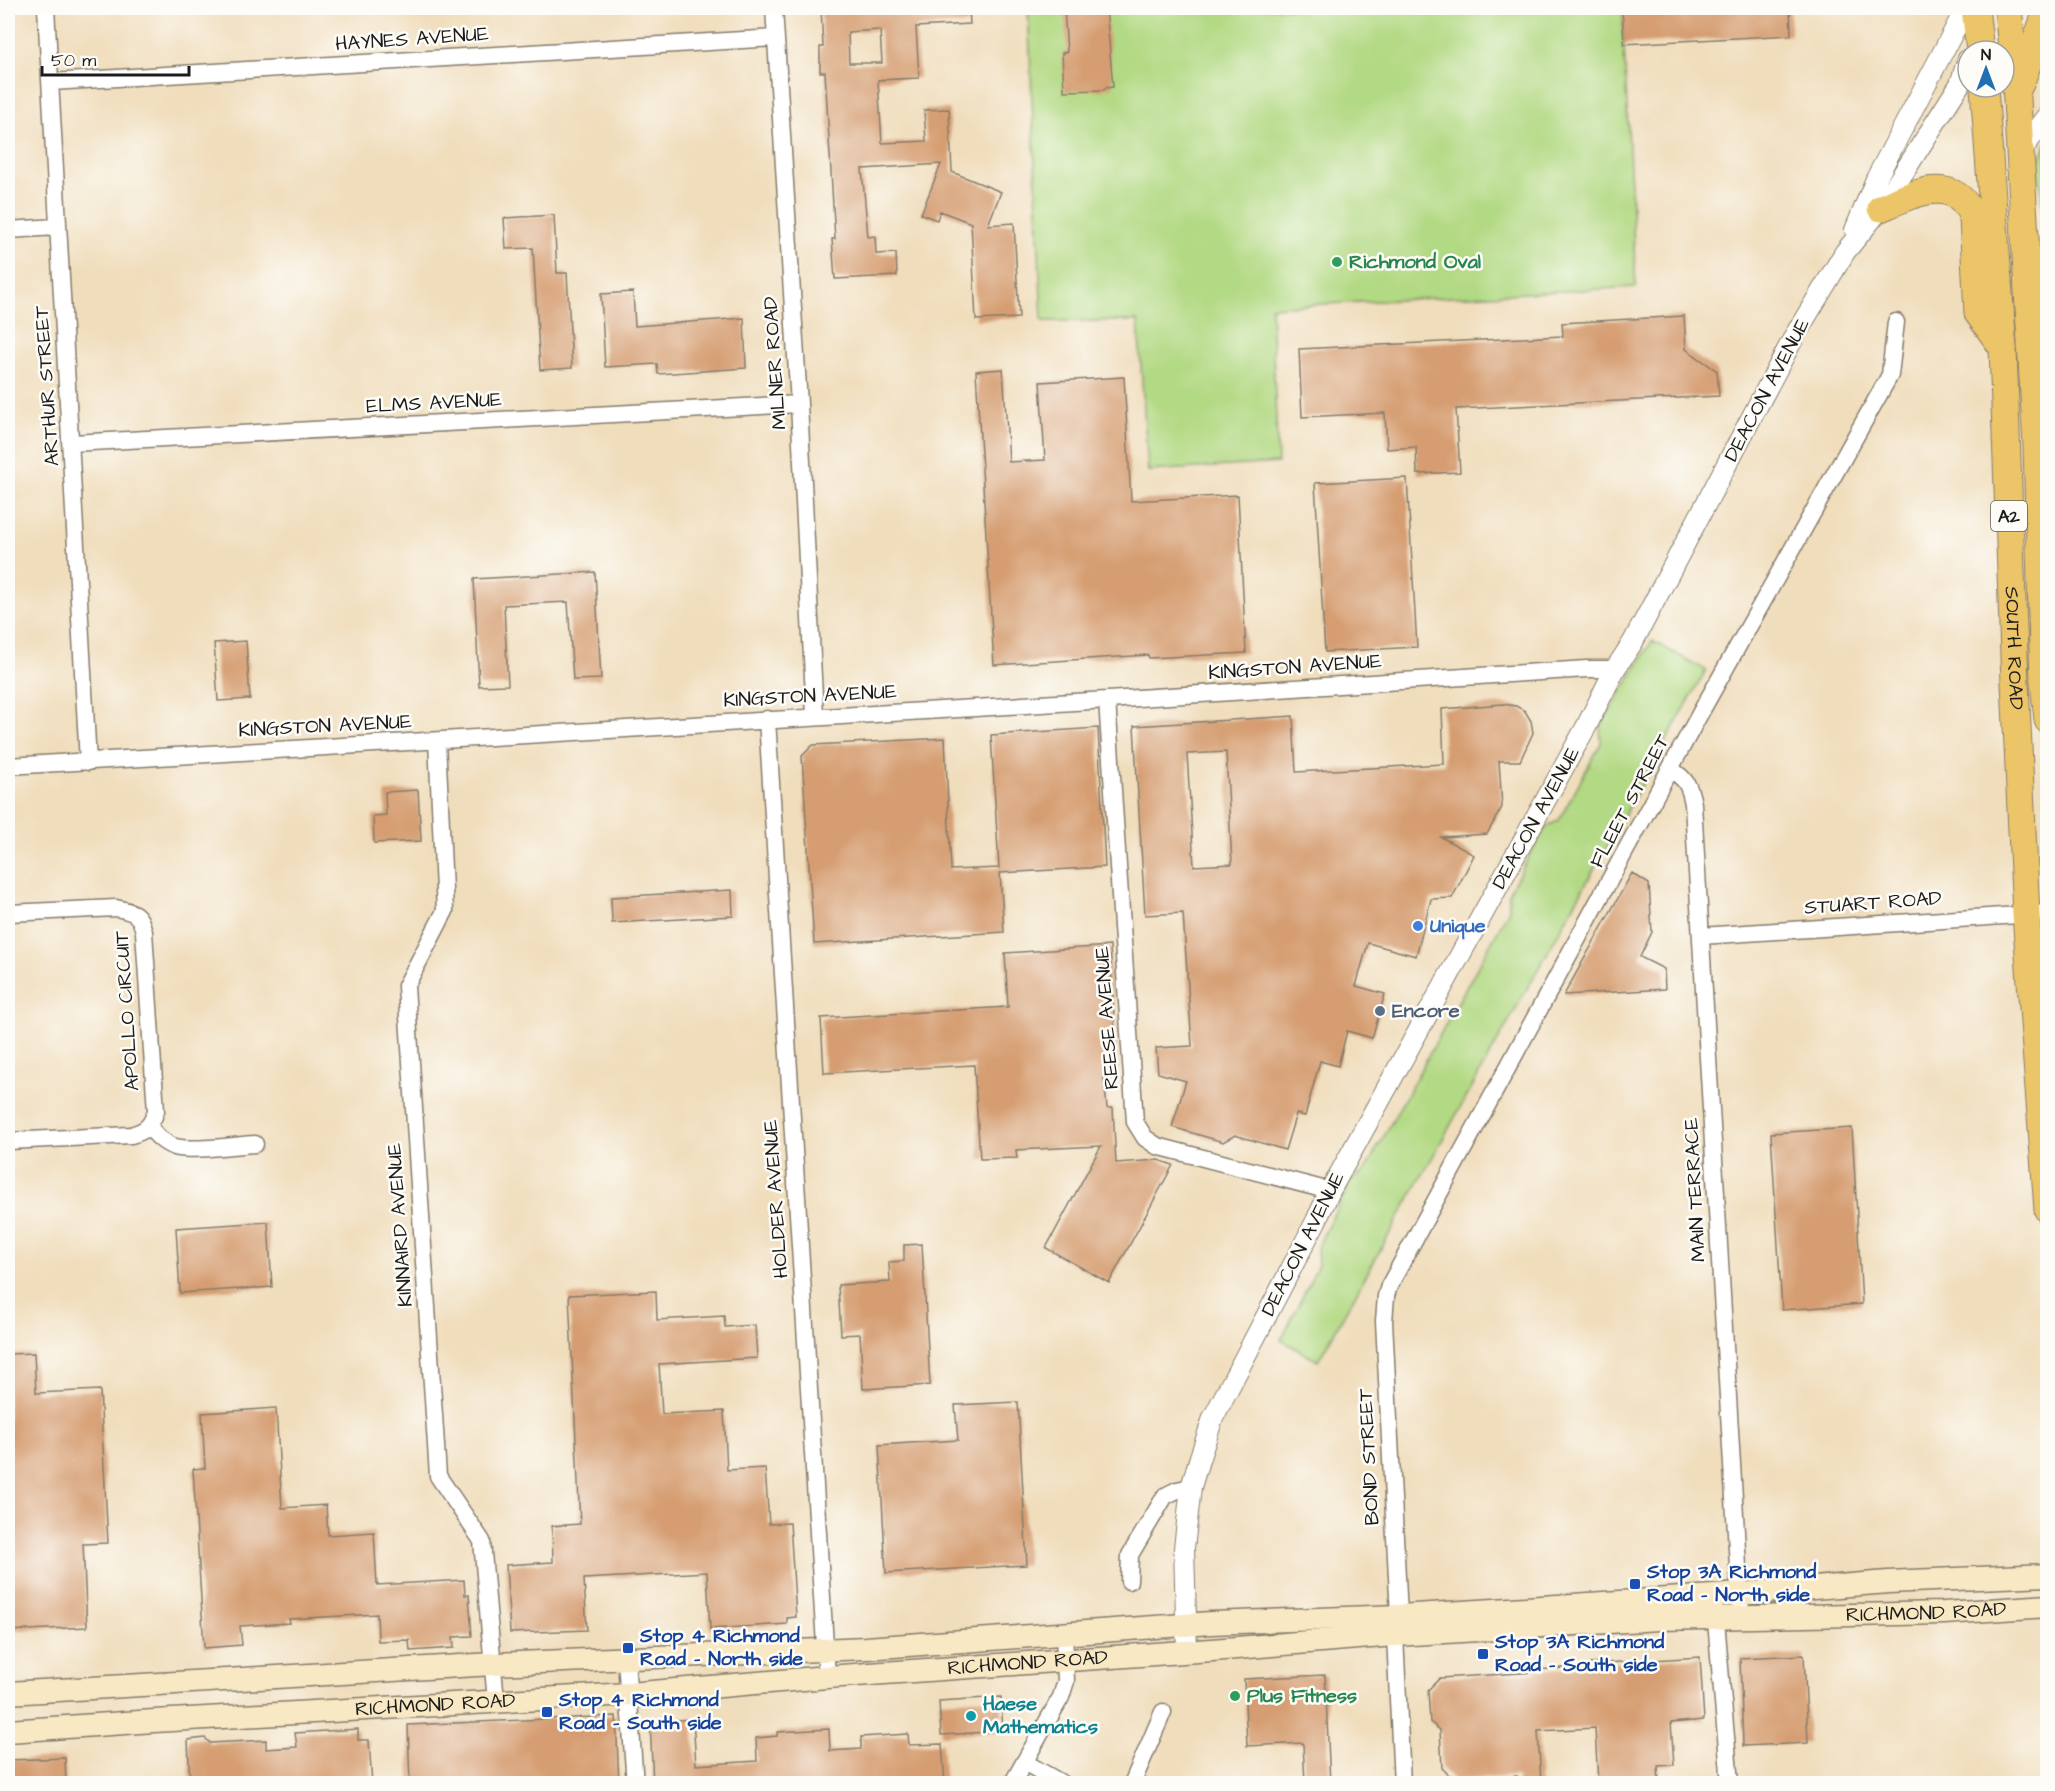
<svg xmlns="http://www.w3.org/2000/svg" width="2055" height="1791" viewBox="0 0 2055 1791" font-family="'Architects Daughter',sans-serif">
<rect width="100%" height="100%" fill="#fdfcf7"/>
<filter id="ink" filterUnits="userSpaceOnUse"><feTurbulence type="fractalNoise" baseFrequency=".0167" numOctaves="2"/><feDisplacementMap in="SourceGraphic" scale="12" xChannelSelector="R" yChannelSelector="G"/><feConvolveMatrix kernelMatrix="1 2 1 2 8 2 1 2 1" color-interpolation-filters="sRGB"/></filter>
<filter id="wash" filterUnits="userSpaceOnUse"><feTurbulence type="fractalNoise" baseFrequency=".008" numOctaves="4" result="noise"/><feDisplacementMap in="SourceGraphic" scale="24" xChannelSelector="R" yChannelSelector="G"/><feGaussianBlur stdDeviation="1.35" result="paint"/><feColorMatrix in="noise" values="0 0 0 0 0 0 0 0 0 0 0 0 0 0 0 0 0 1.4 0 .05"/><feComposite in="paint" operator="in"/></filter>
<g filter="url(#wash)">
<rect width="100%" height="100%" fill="#f0ddbc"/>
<path fill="#b2d983" stroke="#677a50" stroke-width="1.5" d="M 1028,8 L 1622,8 L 1636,287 L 1271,307 L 1278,463 L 1148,471 L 1138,321 L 1042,321 Z
M 2047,142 L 2047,194 L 2042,203 L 2038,164 Z
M 1652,641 L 1706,670 L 1318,1361 L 1281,1340 L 1318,1265 L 1317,1248 L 1351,1180 L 1364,1172 L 1509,910 L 1509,892 L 1545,828 L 1559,820 L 1601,743 L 1600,727 Z"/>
<g id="blocks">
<path fill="#d59d71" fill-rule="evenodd" d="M 821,8 L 969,8 L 970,24 L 916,27 L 919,78 L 878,80 L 882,143 L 926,141 L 924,110 L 949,109 L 952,172 L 1001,192 L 988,225 L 1014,223 L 1019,318 L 976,320 L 971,223 L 940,211 L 937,220 L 921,214 L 941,164 L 862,169 L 868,237 L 875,236 L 876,254 L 896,253 L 897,276 L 835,279 L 832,239 L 835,239 L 825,72 L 820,72 L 820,47 L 823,47 ZM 880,30 L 882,63 L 849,63 L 848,32 Z
M 1064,8 L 1106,8 L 1113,87 L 1105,88 L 1104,90 L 1064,91 L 1062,53 L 1067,52 Z
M 1622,8 L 1790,8 L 1791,35 L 1624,44 Z
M 554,215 L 557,273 L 567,273 L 572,368 L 540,370 L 533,248 L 506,249 L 504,218 Z
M 633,292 L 635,326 L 744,318 L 746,368 L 658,374 L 657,364 L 605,367 L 601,294 Z
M 1684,316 L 1686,349 L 1717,371 L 1719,396 L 1456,409 L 1460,472 L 1417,474 L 1416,447 L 1387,449 L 1385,413 L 1302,417 L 1299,349 L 1563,336 L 1562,323 Z
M 1003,369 L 1009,462 L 1045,460 L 1040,382 L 1124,377 L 1131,501 L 1238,495 L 1246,653 L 1149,658 L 1148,655 L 994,665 L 976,371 Z
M 1407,478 L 1417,647 L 1325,652 L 1315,483 Z
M 595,572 L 601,679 L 573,680 L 568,602 L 504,605 L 508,685 L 479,686 L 474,579 Z
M 246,641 L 250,699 L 218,701 L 214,643 Z
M 1503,704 L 1516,706 L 1525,711 L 1531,721 L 1533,733 L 1520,761 L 1499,761 L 1502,807 L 1487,834 L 1441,837 L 1474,855 L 1452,898 L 1431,899 L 1416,956 L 1368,943 L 1356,986 L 1385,994 L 1372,1038 L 1347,1031 L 1338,1066 L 1320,1061 L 1305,1116 L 1296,1114 L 1285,1150 L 1235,1135 L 1223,1142 L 1172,1127 L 1186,1081 L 1158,1073 L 1156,1048 L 1192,1046 L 1183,913 L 1145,915 L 1134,726 L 1293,716 L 1296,772 L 1444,764 L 1442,709 ZM 1226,752 L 1232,864 L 1194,866 L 1187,754 Z
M 1098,728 L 1105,867 L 1000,873 L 1004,932 L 814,944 L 802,756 L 813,745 L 945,738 L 951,870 L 999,868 L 991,735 Z
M 418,790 L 421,841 L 374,843 L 373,816 L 386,815 L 385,792 Z
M 1632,873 L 1649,884 L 1652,932 L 1640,957 L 1664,969 L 1665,989 L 1564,995 Z
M 732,890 L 733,916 L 612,923 L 611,897 Z
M 1110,946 L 1117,1069 L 1103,1069 L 1107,1108 L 1113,1108 L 1116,1163 L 1158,1160 L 1173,1165 L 1109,1283 L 1046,1248 L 1101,1146 L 1016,1150 L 1017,1158 L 980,1159 L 974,1065 L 824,1073 L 821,1018 L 1008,1007 L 1005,953 Z
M 1852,1128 L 1862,1304 L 1782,1310 L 1771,1133 Z
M 268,1222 L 272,1287 L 180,1293 L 176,1228 Z
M 922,1244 L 930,1385 L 863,1389 L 860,1334 L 841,1335 L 838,1285 L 890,1282 L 889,1262 L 904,1261 L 904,1245 Z
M 656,1291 L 657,1320 L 724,1316 L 725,1327 L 755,1325 L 757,1358 L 659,1364 L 662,1414 L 724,1411 L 727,1470 L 765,1468 L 769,1524 L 790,1523 L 796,1617 L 787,1618 L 787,1624 L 710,1629 L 707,1572 L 584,1579 L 587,1630 L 510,1633 L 506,1565 L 553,1562 L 552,1526 L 580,1524 L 569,1295 Z
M 34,1353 L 36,1393 L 100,1390 L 108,1543 L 83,1544 L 87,1627 L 8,1631 L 8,1354 Z
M 1018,1402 L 1027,1565 L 886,1573 L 879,1445 L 958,1440 L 955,1405 Z
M 276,1408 L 282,1508 L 326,1505 L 328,1535 L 374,1532 L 377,1585 L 464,1580 L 465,1595 L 469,1595 L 472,1636 L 453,1637 L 454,1648 L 410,1651 L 409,1640 L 378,1641 L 377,1614 L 289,1619 L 290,1623 L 240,1626 L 242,1645 L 204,1648 L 193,1469 L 205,1468 L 202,1413 Z
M 1804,1655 L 1808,1743 L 1743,1746 L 1740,1658 Z
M 1700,1657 L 1704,1720 L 1671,1723 L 1674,1765 L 1658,1766 L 1659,1784 L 1598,1784 L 1595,1728 L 1538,1731 L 1541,1784 L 1517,1784 L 1517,1776 L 1454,1780 L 1442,1768 L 1440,1730 L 1430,1722 L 1428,1690 L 1440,1678 L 1536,1672 L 1536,1670 L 1591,1666 L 1590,1664 Z
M 1325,1675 L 1330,1784 L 1305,1784 L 1303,1743 L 1247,1746 L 1244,1679 Z
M 1001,1697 L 1003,1731 L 941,1735 L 939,1701 Z
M 616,1716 L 619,1784 L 410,1784 L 408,1725 Z
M 693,1719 L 696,1765 L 757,1761 L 756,1738 L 777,1736 L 777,1732 L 829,1729 L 830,1751 L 861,1749 L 861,1737 L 908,1734 L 909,1745 L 942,1744 L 945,1784 L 653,1784 L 650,1722 Z
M 358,1729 L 358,1740 L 369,1740 L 372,1784 L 190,1784 L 188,1740 L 205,1738 L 210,1743 L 266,1740 L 266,1749 L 297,1747 L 295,1733 Z
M 65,1758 L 66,1784 L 8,1784 L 8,1760 Z"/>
</g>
</g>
<g filter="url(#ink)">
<use href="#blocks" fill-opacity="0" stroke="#867c6c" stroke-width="1.5"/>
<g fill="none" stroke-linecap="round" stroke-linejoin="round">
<defs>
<path id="minor" d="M 46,8 L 88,762
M 774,8 L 799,404 L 815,716
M 51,82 L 775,38
M 8,230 L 57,227
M 72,443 L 799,404
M 1107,700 L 1135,1122 L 1145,1138 L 1157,1146 L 1330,1191
M 767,719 L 827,1677
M 437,741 L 445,911 L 406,986 L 438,1476 L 482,1541 L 496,1702
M 8,766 L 1107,700 L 1587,669 L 1615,669
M 1671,770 C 1686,778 1690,787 1693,804 L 1741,1617
M 8,913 L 116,908 C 134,912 140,913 144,932 L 156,1111 C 151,1126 146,1131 131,1135 L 8,1141
M 1701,936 L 2048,913
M 149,1127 C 156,1135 164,1144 175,1147 C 192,1152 235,1145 255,1144
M 1129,1581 L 1130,1555 L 1165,1496 L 1177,1490 L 1191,1487
M 1715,1609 L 1730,1784
M 626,1660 L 635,1784
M 1024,1762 L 1063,1784
M 1012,1784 L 1061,1697 L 1066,1681 L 1064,1633
M 1132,1784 L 1163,1712
M 1402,1784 L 1395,1635 L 1399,1616 L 1384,1321 L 1386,1296 L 1389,1286 L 1702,710 L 1890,375 L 1896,322"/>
<path id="tertiary" d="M 2020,152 L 2048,116
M 1855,230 L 1876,179 L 1966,8
M 1187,1651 L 1184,1548 L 1191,1487 L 1200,1457 L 1213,1418 L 1316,1221 L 1330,1191 L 1586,727 L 1615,669 L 1633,642 L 1795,335 L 1845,252 L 1881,208 L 1960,84 L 1968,59"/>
<g id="secondary">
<path d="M 8,1693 L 493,1664 L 866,1648 L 1211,1623 L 1399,1616 L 1714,1596 L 1888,1582 L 2048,1575"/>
<path id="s1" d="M 8,1731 L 154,1721 L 629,1694 L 827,1677 L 1212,1650 L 1395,1635 L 1659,1619 L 1944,1613 L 2048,1606"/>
</g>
<g id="trunk">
<path d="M 1975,8 L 1980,51"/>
<path d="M 2008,8 L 2017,99 L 2037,447 L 2044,682 L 2048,720"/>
<path d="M 2020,84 L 2048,9"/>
<path id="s2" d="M 1984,87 L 2003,349 L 2015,683 L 2026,914 L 2048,1210"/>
<path d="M 1881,208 C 1913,194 1956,172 1973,218 L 1978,313 L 2003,348"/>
</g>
</defs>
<use href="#minor" stroke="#867c6c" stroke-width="19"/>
<use href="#tertiary" stroke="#867c6c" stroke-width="22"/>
<use href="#secondary" stroke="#867c6c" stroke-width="25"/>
<use href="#trunk" stroke="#867c6c" stroke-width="29"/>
<use href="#minor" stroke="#fff" stroke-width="16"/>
<use href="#tertiary" stroke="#fff" stroke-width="20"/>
<use href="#secondary" stroke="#f8e8c3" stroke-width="22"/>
<use href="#trunk" stroke="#edc569" stroke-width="27"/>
</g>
</g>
<g fill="#2e9e5b" stroke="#fdfcf7" stroke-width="2">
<circle cx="1337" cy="262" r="6"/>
<circle cx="1235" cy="1696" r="6"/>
</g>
<circle fill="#3f7fe0" stroke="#fdfcf7" stroke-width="2" cx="1418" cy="926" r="6"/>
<circle fill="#5c6f8a" stroke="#fdfcf7" stroke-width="2" cx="1380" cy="1011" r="6"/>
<g fill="#1a4fb4" stroke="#fdfcf7" stroke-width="2">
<rect x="1629" y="1578" width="12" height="12" rx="3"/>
<rect x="622" y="1642" width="12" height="12" rx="3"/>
<rect x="1477" y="1648" width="12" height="12" rx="3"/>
<rect x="541" y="1706" width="12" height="12" rx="3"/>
</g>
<circle fill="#0f9aa8" stroke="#fdfcf7" stroke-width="2" cx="971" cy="1716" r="6"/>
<g text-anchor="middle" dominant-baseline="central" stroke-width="5" stroke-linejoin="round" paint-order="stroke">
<rect fill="#fdfcf7" stroke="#605f5e" stroke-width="1.5" x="1991" y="501" width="36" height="30" rx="4.5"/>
<g font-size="18" font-weight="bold" fill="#1c1c1c">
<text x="2009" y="516">A2</text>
</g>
<g font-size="20" fill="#1c1c1c" stroke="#fdfcf7">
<text transform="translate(412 39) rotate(-4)">HAYNES AVENUE</text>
<text transform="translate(775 363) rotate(-94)">MILNER ROAD</text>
<text transform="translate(47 386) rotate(-94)">ARTHUR STREET</text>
<text transform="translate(1767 390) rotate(-62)">DEACON AVENUE</text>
<text transform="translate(434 403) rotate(-3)">ELMS AVENUE</text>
<text stroke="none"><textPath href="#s2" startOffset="562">SOUTH ROAD</textPath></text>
<text transform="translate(1295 667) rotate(-4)">KINGSTON AVENUE</text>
<text transform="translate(810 696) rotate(-3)">KINGSTON AVENUE</text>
<text transform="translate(325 726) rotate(-3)">KINGSTON AVENUE</text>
<text transform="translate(1630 801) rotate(-62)">FLEET STREET</text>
<text transform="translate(1536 818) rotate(-61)">DEACON AVENUE</text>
<text transform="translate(1873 903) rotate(-4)">STUART ROAD</text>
<text transform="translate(127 1011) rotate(-94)">APOLLO CIRCUIT</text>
<text transform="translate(1107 1018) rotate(-94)">REESE AVENUE</text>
<text transform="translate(1695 1190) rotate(-93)">MAIN TERRACE</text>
<text transform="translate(776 1199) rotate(-94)">HOLDER AVENUE</text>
<text transform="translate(400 1225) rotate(-94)">KINNAIRD AVENUE</text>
<text transform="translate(1303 1244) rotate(-63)">DEACON AVENUE</text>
<text transform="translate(1369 1457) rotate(-93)">BOND STREET</text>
<text stroke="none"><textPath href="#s1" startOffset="1922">RICHMOND ROAD</textPath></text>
<text stroke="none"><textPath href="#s1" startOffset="1022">RICHMOND ROAD</textPath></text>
<text stroke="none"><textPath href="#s1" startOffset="428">RICHMOND ROAD</textPath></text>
</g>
<g font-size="20" font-weight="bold" fill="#27864d" stroke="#fdfcf7" text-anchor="start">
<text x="1349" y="262">Richmond Oval</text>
<text x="1247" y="1696">Plus Fitness</text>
</g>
<g font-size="20" font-weight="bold" fill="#366cbe" stroke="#fdfcf7" text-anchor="start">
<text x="1430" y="926">Unique</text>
</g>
<g font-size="20" font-weight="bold" fill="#4e5e75" stroke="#fdfcf7" text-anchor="start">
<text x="1392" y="1011">Encore</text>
</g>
<g font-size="20" font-weight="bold" fill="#164399" stroke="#fdfcf7" text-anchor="start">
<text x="1647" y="1572">Stop 3A Richmond<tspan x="1647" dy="23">Road - North side</tspan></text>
<text x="640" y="1636">Stop 4 Richmond<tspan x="640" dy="23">Road - North side</tspan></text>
<text x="1495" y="1642">Stop 3A Richmond<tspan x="1495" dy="23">Road - South side</tspan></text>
<text x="559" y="1700">Stop 4 Richmond<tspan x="559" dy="23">Road - South side</tspan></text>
</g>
<g font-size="20" font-weight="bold" fill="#0d838f" stroke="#fdfcf7" text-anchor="start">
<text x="983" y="1704">Haese<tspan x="983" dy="23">Mathematics</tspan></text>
</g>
</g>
<rect width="2055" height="1791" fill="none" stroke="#fdfcf7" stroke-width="30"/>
<g transform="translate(1986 69)"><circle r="28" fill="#fdfcf7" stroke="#a3a29f" stroke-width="1.5"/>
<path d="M0-4.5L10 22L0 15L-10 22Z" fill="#1f6fb2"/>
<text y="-9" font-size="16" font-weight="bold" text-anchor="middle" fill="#1c1c1c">N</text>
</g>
<path d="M42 66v9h147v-9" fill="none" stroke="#1c1c1c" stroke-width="3"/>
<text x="51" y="66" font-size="18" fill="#1c1c1c" stroke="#fdfcf7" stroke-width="4.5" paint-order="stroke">50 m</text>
</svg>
